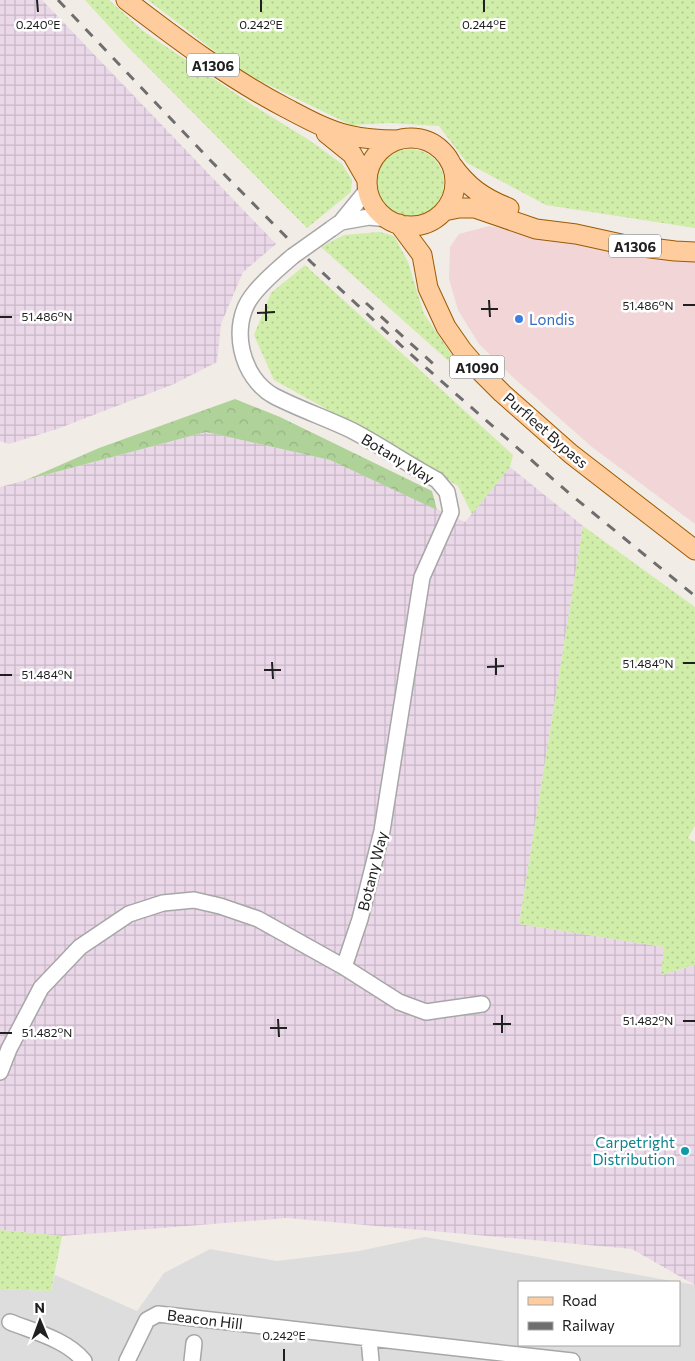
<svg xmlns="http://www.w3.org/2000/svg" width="695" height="1361" viewBox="0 0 695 1361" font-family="Commissioner,sans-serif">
<defs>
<pattern id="industrial-grid" width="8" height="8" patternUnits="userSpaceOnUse" patternTransform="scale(1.25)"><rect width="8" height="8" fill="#ead8e8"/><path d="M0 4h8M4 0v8" fill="none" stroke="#c8b9c7"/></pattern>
<pattern id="grass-dots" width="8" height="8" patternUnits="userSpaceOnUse" patternTransform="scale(1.25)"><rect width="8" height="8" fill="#d0edaa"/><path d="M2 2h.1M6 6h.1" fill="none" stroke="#b2cb92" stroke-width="1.8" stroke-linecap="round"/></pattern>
<pattern id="forest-crowns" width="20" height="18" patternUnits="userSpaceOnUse" patternTransform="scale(1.25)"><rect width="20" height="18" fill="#afd299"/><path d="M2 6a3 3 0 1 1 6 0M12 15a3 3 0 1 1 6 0" fill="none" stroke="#96b484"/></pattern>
</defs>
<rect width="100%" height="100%" fill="#f1ece6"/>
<path fill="#dedddd" d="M 425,1237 L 678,1282 L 519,1282 L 519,1345 L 679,1345 L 679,1282 L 695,1285 L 695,1361 L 0,1361 L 0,1289 L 51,1291 L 55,1275 L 137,1311 L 164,1273 L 210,1249 L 277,1261 L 359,1251 Z"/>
<path fill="#f2d5d6" d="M 489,226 L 695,261 L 695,524 L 592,447 L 515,379 L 479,344 L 458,310 L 449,279 L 450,247 L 459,234 Z"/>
<path fill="url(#industrial-grid)" d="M 0,0 L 42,0 L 276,244 L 243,272 L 221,324 L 217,362 L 174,384 L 57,429 L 9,444 L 0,441 Z
M 206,432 L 330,460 L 465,522 L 510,467 L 583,526 L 519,924 L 664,947 L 662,975 L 695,965 L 695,1285 L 632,1249 L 287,1218 L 62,1236 L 0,1230 L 0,487 Z"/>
<path fill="url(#grass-dots)" d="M 85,0 L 109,0 L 143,31 L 254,106 L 309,140 L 342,164 L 352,180 L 351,192 L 307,228 L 127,46 Z
M 148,0 L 695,0 L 695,228 L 546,205 L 467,163 L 439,126 L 390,123 L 351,125 L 242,72 Z
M376 183a34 34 0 1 1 68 0a34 34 0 1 1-68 0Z
M 380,232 L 394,236 L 408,262 L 424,314 L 458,364 L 461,372 L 321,247 L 344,235 Z
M 305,265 L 513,455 L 510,467 L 472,514 L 458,486 L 392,445 L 274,380 L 254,335 L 271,293 Z
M 583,526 L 695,607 L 695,826 L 688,838 L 695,842 L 695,965 L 661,975 L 664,947 L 519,924 Z
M 0,1230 L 62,1236 L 51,1291 L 0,1289 Z"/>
<path fill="url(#forest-crowns)" d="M 235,399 L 280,417 L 432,491 L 437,510 L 330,460 L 206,432 L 26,480 L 99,448 Z"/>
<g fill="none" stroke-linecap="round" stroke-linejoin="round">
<defs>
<path id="minor" d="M 341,222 L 369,217 L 388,219
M 331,229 L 341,222 L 368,189
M 293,256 C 279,268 263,281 252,296 C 229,326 241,378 274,396 C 299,409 326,418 351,430 C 380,445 407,464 437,480 L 447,492 L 451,512 L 422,577 L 382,831 L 360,919 L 344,967
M 0,1072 L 9,1049 L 41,988 L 80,947 L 129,914 L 163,903 L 194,900 L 220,906 L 258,919 L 344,967 L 399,1002 L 426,1012 L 482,1004
M 10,1322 C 35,1332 67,1340 84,1361
M 369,1339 L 371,1361
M 127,1361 L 147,1320 L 158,1314 L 572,1361
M 192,1361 L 194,1343"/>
<path id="major" d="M 126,0 C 178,40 230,79 288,109 C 307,119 327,130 348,135 C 364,139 381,140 398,140
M 326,133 L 352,154 L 367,180
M367 182a44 44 0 1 1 88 0a44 44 0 1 1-88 0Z
M 452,165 C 468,187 483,198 509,208
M 444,211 L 459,208 L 475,208 L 536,229 L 576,234 L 626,245 L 675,251 L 695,252
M 399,224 L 422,255 L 428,288 L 446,327 L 462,350 L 480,371 L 502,393 L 571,454 L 695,550"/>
</defs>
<use href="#minor" stroke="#a7a7a7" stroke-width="18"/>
<use href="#major" stroke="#9c5b00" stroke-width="21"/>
<use href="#minor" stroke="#fff" stroke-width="15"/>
<use href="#major" stroke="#ffcc9d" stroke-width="19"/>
<path stroke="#6e6e6e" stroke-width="3" stroke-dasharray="10 10" stroke-linecap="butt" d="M 58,0 L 211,161 L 311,262 L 407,351 L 570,494 L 695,596
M 366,303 L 440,370"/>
<defs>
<path id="minor-bridge" d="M 293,256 L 331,229"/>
</defs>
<use href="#minor-bridge" stroke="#a7a7a7" stroke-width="18" stroke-linecap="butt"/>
<use href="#minor-bridge" stroke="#fff" stroke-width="15"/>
</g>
<path fill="none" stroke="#202020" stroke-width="2" d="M 37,0 L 38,12M 261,0 L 261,12M 484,0 L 484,12M 489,300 L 490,317M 266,304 L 266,321M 683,305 L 695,305M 481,309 L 498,309M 257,313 L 275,312M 0,317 L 12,317M 496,658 L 496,675M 272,662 L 273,679M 683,663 L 695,663M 487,667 L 504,666M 264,670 L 281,670M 0,675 L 12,675M 502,1015 L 502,1033M 278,1019 L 279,1037M 683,1021 L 695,1021M 493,1024 L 511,1024M 270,1028 L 287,1028M 0,1033 L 12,1033M 284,1349 L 284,1361"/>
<circle fill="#3f7fe0" stroke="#fff" stroke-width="2" cx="519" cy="319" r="5"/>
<circle fill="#0f9aa8" stroke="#fff" stroke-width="2" cx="685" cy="1151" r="5"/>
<g text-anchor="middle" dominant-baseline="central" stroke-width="5" stroke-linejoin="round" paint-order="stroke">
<g fill="#fff" stroke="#636363" stroke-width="1">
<rect x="187" y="53.5" width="52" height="23" rx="4"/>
<rect x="609" y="234.5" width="52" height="23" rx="4"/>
<rect x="449.5" y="355.5" width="55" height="23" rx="4"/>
</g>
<g font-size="14" font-weight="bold" fill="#202020">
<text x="213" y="65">A1306</text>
<text x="635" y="246">A1306</text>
<text x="477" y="367">A1090</text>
</g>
<g font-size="15" fill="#366cbe" stroke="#fff" text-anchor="start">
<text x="529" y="319">Londis</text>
</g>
<g font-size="15" fill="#202020" stroke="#fff">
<text transform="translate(546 430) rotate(41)">Purfleet Bypass</text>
<text transform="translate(398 458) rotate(31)">Botany Way</text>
<text transform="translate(372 871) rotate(-76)">Botany Way</text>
<text transform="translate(205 1319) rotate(7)">Beacon Hill</text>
</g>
<g font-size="15" fill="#0d838f" stroke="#fff" text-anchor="end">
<text x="675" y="1142">Carpetright<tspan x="675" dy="17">Distribution</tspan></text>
</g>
</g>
<g font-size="12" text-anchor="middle" fill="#202020" stroke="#fff" stroke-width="5" stroke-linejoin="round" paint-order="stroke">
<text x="38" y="29">0.240°E</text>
<text x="261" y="29">0.242°E</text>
<text x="484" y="29">0.244°E</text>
<text x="648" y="310">51.486°N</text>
<text x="47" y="321">51.486°N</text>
<text x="648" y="668">51.484°N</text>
<text x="47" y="679">51.484°N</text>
<text x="648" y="1025">51.482°N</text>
<text x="47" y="1037">51.482°N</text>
<text x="284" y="1340">0.242°E</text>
</g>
<rect x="518" y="1281" width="162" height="65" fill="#ffffff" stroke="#a6a6a6"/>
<rect x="528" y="1297" width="25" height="8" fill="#ffcc9d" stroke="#a6a6a6"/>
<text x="562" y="1306" font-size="15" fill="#202020">Road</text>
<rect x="528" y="1322" width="25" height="8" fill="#6e6e6e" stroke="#a6a6a6"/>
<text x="562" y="1331" font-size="15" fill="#202020">Railway</text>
<g transform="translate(40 1321) rotate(359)" stroke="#ffffff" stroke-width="4" paint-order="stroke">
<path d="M0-4L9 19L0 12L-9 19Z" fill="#202020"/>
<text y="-8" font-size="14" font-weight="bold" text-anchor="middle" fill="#202020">N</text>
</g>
</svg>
